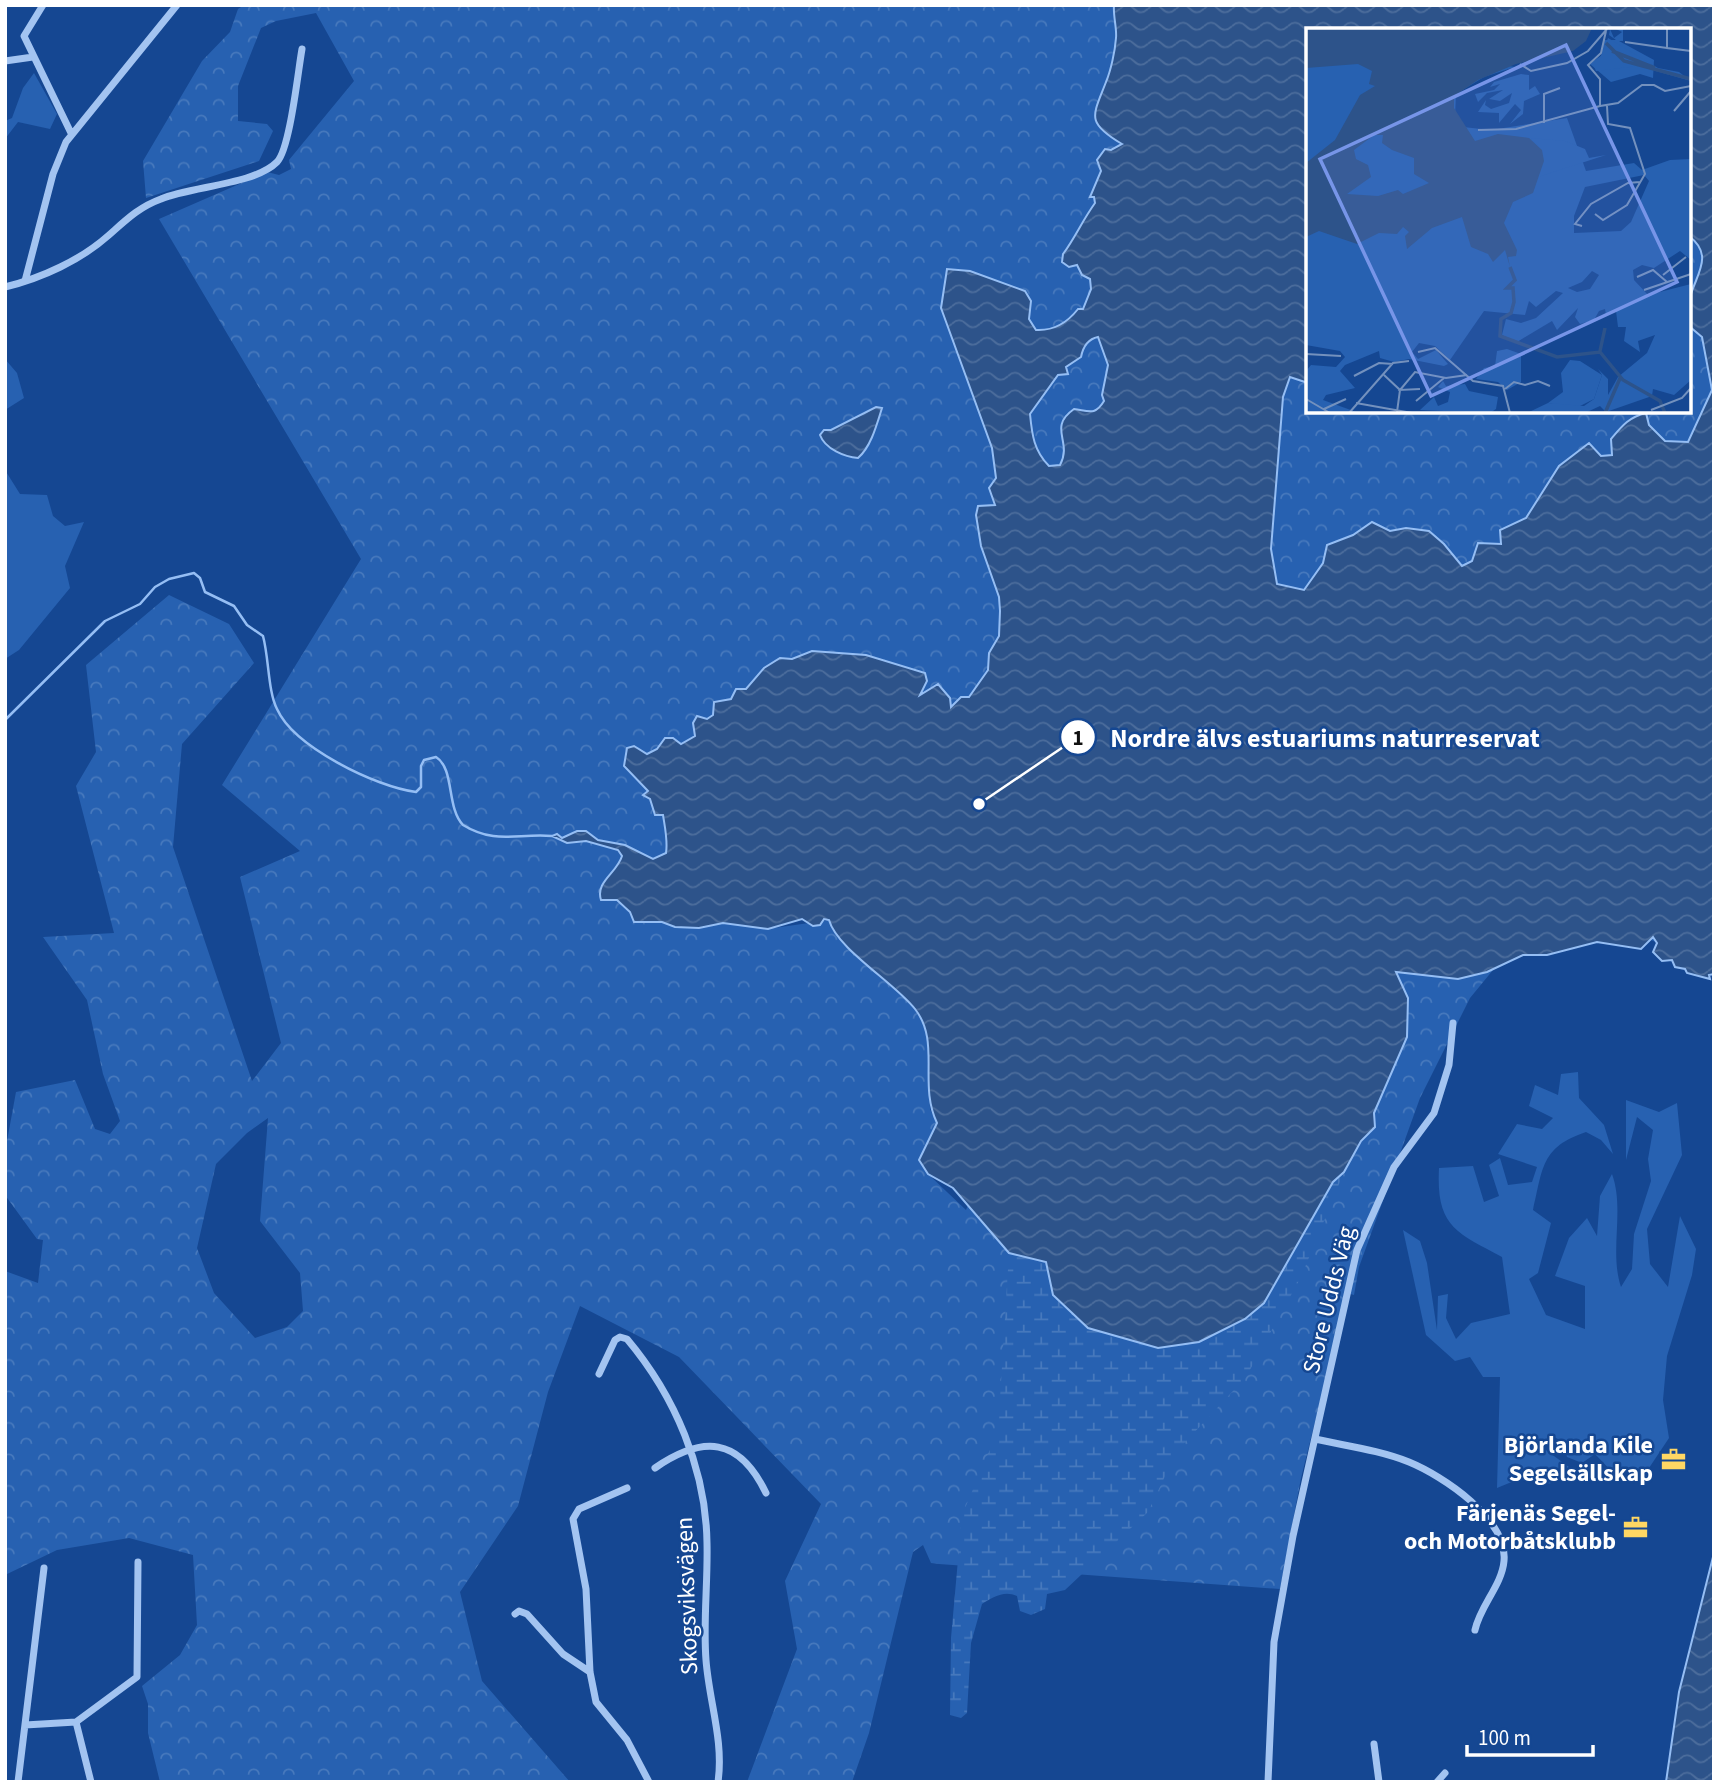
<svg xmlns="http://www.w3.org/2000/svg" width="1719" height="1787" viewBox="0 0 1719 1787" font-family="'Source Sans 3',sans-serif">
<defs>
<pattern id="forest-crowns" width="20" height="18" patternUnits="userSpaceOnUse" patternTransform="scale(1.75)"><rect width="20" height="18" fill="#2761b1"/><path d="M2 6a3 3 0 1 1 6 0M12 15a3 3 0 1 1 6 0" fill="none" stroke="#4779bd"/></pattern>
<pattern id="wetland-marsh" width="20" height="14" patternUnits="userSpaceOnUse" patternTransform="scale(1.75)"><rect width="20" height="14" fill="#2761b1"/><path d="M1 5h8M5 5V1M11 12h8M15 12V8" fill="none" stroke="#4779bd"/></pattern>
<pattern id="water-waves" width="16" height="10" patternUnits="userSpaceOnUse" patternTransform="scale(1.75)"><rect width="16" height="10" fill="#2d538a"/><path d="M0 5q4-4 8 0t8 0" fill="none" stroke="#4c6d9c"/></pattern>
</defs>
<rect width="100%" height="100%" fill="#154792"/>
<path fill="#2761b1" d="M 34,73 L 57,114 L 50,129 L 18,122 L 5,139 L 5,121 L 12,118 L 23,88 Z
M 5,359 L 17,373 L 24,398 L 5,410 Z
M 5,470 L 20,494 L 47,495 L 53,516 L 65,526 L 84,522 L 65,566 L 70,588 L 19,650 L 5,659 Z
M 1578,1072 L 1579,1098 L 1604,1125 L 1613,1154 L 1601,1140 L 1586,1132 C 1541,1147 1543,1168 1533,1210 L 1551,1223 L 1538,1273 L 1529,1279 L 1546,1315 L 1585,1329 L 1585,1286 L 1555,1276 L 1569,1238 L 1587,1218 L 1597,1236 L 1600,1196 L 1612,1174 C 1625,1210 1609,1251 1621,1287 L 1632,1269 L 1634,1234 L 1651,1181 L 1648,1159 L 1653,1130 L 1637,1117 L 1626,1160 L 1626,1100 L 1659,1112 L 1677,1103 L 1682,1155 L 1647,1229 L 1650,1264 L 1668,1287 L 1680,1216 L 1696,1249 L 1692,1275 L 1667,1356 L 1663,1400 L 1669,1438 L 1641,1480 L 1627,1467 L 1616,1476 L 1595,1454 L 1582,1463 L 1567,1457 L 1562,1441 L 1552,1436 L 1539,1445 L 1569,1467 L 1567,1471 L 1553,1467 L 1558,1482 L 1539,1485 L 1526,1469 L 1514,1481 L 1497,1488 L 1500,1377 L 1483,1377 L 1470,1357 L 1455,1361 L 1426,1335 L 1403,1230 L 1420,1241 L 1427,1263 L 1437,1330 L 1438,1296 L 1448,1294 L 1446,1318 L 1456,1339 L 1471,1323 L 1510,1314 L 1502,1257 C 1455,1232 1436,1226 1439,1168 L 1473,1166 L 1484,1202 L 1499,1196 L 1489,1165 L 1500,1158 L 1508,1185 L 1532,1182 L 1537,1167 L 1498,1154 L 1517,1124 L 1542,1129 L 1553,1118 L 1529,1106 L 1535,1085 L 1558,1095 L 1561,1074 Z"/>
<path fill="url(#forest-crowns)" fill-rule="evenodd" d="M 244,5 L 1714,5 L 1714,973 L 1676,950 L 1628,931 L 1516,942 L 1470,998 L 1420,1098 L 1359,1267 L 1354,1295 L 1347,1293 L 1301,1478 L 1280,1589 L 939,1564 L 931,1563 L 923,1545 L 913,1552 L 869,1733 L 852,1782 L 747,1782 L 797,1649 L 785,1581 L 821,1504 L 679,1357 L 580,1306 L 548,1392 L 518,1506 L 460,1592 L 482,1681 L 570,1782 L 160,1782 L 148,1733 L 148,1704 L 142,1686 L 180,1655 L 197,1625 L 193,1555 L 129,1538 L 57,1550 L 5,1575 L 5,1271 L 38,1283 L 43,1240 L 37,1239 L 5,1195 L 5,1152 L 16,1092 L 75,1080 L 95,1129 L 110,1134 L 120,1121 L 103,1074 L 87,1000 L 43,937 L 114,933 L 76,786 L 96,752 L 86,665 L 169,595 L 229,624 L 254,663 L 182,744 L 173,847 L 252,1081 L 281,1043 L 240,877 L 300,851 L 222,785 L 361,559 L 159,219 L 267,172 L 279,175 L 291,169 L 289,160 L 354,81 L 316,13 L 276,21 L 261,28 L 238,86 L 238,121 L 267,124 L 273,131 L 259,161 L 146,198 L 143,161 L 202,61 L 230,32 L 238,9 ZM 1308,30 L 1689,30 L 1689,411 L 1308,411 ZM 790,881 L 888,914 L 981,1172 L 966,1210 L 928,1174 L 919,1160 L 937,1123 L 930,1109 L 927,1029 L 915,1008 L 874,968 L 857,956 L 830,920 L 774,928 ZM 268,1118 L 260,1221 L 300,1273 L 303,1311 L 287,1327 L 255,1338 L 214,1293 L 197,1248 L 216,1164 L 247,1133 Z"/>
<path fill="url(#wetland-marsh)" d="M 1344,1172 L 1301,1277 L 1246,1377 L 1177,1451 L 1148,1512 L 1065,1590 L 1047,1594 L 1045,1609 L 1031,1615 L 1020,1611 L 1017,1596 C 1004,1590 993,1597 982,1604 L 971,1643 L 967,1713 L 961,1718 L 950,1715 L 951,1638 L 962,1515 L 998,1431 L 1009,1253 L 1046,1262 L 1061,1306 L 1088,1328 L 1158,1348 L 1199,1342 L 1245,1319 L 1294,1250 L 1333,1182 Z"/>
<path fill="url(#water-waves)" stroke="#95bef4" stroke-width="2" fill-rule="evenodd" d="M 1114,5 L 1714,5 L 1714,974 L 1709,975 L 1710,979 L 1687,973 L 1685,969 L 1675,967 L 1672,960 L 1662,961 L 1653,952 L 1657,943 L 1653,937 L 1641,949 L 1597,942 L 1547,955 L 1523,955 L 1487,972 L 1458,979 L 1396,972 L 1408,998 L 1407,1037 L 1374,1113 L 1375,1127 L 1361,1141 L 1344,1172 L 1333,1182 L 1264,1303 L 1245,1319 L 1199,1342 L 1158,1348 L 1088,1328 L 1053,1295 L 1046,1262 L 1009,1253 L 953,1188 L 928,1174 L 919,1160 L 937,1123 C 918,1084 941,1042 915,1009 C 895,983 837,949 829,920 L 824,919 L 820,925 L 813,926 L 802,919 L 768,929 L 723,923 L 699,928 L 675,927 L 662,922 L 634,922 L 630,912 L 617,900 L 601,900 C 595,882 617,873 622,856 L 618,850 L 586,841 L 567,843 L 552,836 L 557,834 L 562,838 L 577,831 L 586,831 L 598,840 L 625,845 L 653,859 L 666,853 C 668,841 665,828 663,815 L 655,815 L 650,799 L 643,795 L 648,791 L 624,766 L 627,748 L 634,746 L 647,754 L 657,749 L 665,738 L 673,738 L 681,744 L 695,736 L 693,723 L 697,716 L 707,719 L 713,715 L 714,702 L 731,699 L 736,689 L 746,689 L 764,668 L 780,658 L 792,659 L 812,651 L 866,655 L 925,673 L 927,681 L 920,695 L 938,684 L 950,698 L 951,707 L 961,697 L 969,697 L 988,670 L 989,653 L 999,636 L 1000,611 L 999,597 L 981,546 L 976,515 L 978,506 L 995,505 L 989,488 L 996,478 L 992,448 L 941,308 L 947,269 L 970,271 L 1025,291 L 1031,301 L 1029,319 L 1036,330 C 1054,331 1067,323 1078,309 L 1083,309 L 1091,289 L 1090,279 L 1082,275 L 1077,265 L 1069,267 L 1062,262 L 1063,254 C 1075,238 1082,221 1095,203 L 1094,197 L 1090,197 L 1101,171 L 1097,160 L 1105,149 L 1111,150 L 1122,144 C 1085,122 1093,116 1106,82 C 1111,70 1115,51 1116,38 C 1117,28 1113,16 1114,5 ZM 1308,30 L 1689,30 L 1689,236 C 1714,255 1697,273 1690,297 C 1688,306 1689,317 1689,326 L 1702,337 L 1712,390 L 1688,442 L 1665,441 L 1649,425 L 1646,413 C 1629,417 1622,426 1611,439 L 1612,455 L 1601,456 L 1589,443 L 1559,466 L 1526,518 L 1500,530 L 1501,544 L 1478,543 L 1472,561 L 1462,566 L 1444,544 L 1429,531 L 1406,528 L 1390,531 L 1372,522 L 1353,535 L 1327,545 L 1323,563 L 1304,590 L 1277,584 L 1271,549 L 1283,397 L 1290,377 L 1308,383 ZM 1098,337 L 1108,365 L 1102,395 L 1104,401 C 1095,416 1089,411 1074,409 C 1047,428 1073,441 1060,465 L 1049,466 C 1034,451 1032,435 1030,414 L 1058,375 L 1068,374 L 1066,367 L 1081,357 C 1083,347 1088,339 1098,337 Z
M 876,407 L 882,408 C 877,424 871,447 858,458 C 845,457 825,449 820,435 L 824,430 L 831,430 Z
M 1714,1553 L 1714,1782 L 1666,1782 L 1679,1692 Z"/>
<g fill="none" stroke-linecap="round" stroke-linejoin="round">
<path stroke="#95bef4" stroke-width="2.5" d="M 5,720 L 105,621 L 140,604 L 155,587 L 169,579 L 194,573 L 200,578 L 205,592 L 234,606 L 247,625 L 263,636 C 269,658 268,692 277,709 C 294,747 376,787 416,792 L 421,787 L 421,766 L 424,760 L 436,757 C 455,769 446,807 463,825 C 496,845 517,833 552,836"/>
<path stroke="#a3c4f1" stroke-width="7" d="M 43,5 L 24,36 L 71,133
M 5,61 L 33,57
M 25,281 L 53,174 L 66,142 L 177,5
M 5,287 C 42,278 81,260 109,235 C 126,220 139,207 161,199 C 191,186 254,185 277,162 C 290,149 298,71 302,49
M 599,1374 L 615,1340 L 620,1337 L 627,1339 C 675,1396 706,1469 707,1543 C 708,1582 703,1622 706,1660 C 709,1701 724,1741 718,1782
M 1315,1439 C 1346,1446 1379,1450 1409,1462 C 1443,1476 1508,1519 1504,1561 C 1502,1585 1480,1606 1475,1630
M 655,1468 C 703,1435 739,1437 766,1493
M 627,1488 L 579,1509 L 573,1519 L 586,1589 L 590,1672 L 596,1702 L 627,1740 L 649,1782
M 515,1614 L 519,1611 L 527,1614 L 563,1654 L 590,1672
M 76,1722 L 91,1782
M 25,1725 L 76,1722 L 137,1677 L 138,1562
M 1374,1744 L 1379,1782
M 18,1782 L 44,1568
M 1268,1782 L 1274,1642 L 1293,1536 L 1357,1250 L 1394,1167 L 1434,1113 L 1449,1065 L 1453,1023
M 1437,1782 L 1445,1773"/>
</g>
<defs>
<symbol id="office-bare" viewBox="-9 -9 18 18"><path d="M-6-3h4V-5.5h4V-3h4V5H-6ZM-1-4.5V-3h2v-1.5ZM-6 0V1H6V0Z" fill="#ffd763" stroke="#154792" stroke-width="2.5" paint-order="stroke"/></symbol>
</defs>
<g fill-rule="evenodd">
<use href="#office-bare" x="1656" y="1442" width="35" height="35"/>
<use href="#office-bare" x="1618" y="1510" width="35" height="35"/>
</g>
<g text-anchor="middle" dominant-baseline="central" stroke-width="5" stroke-linejoin="round" paint-order="stroke">
<g font-size="24" fill="#fff" stroke="#154792">
<text transform="translate(1329 1300) rotate(-76)">Store Udds Väg</text>
<text transform="translate(687 1596) rotate(-92)">Skogsviksvägen</text>
</g>
<g font-size="24" font-weight="bold" fill="#fff" stroke="#154792" text-anchor="end">
<text x="1653" y="1445">Björlanda Kile<tspan x="1653" dy="28">Segelsällskap</tspan></text>
<text x="1616" y="1513">Färjenäs Segel-<tspan x="1616" dy="28">och Motorbåtsklubb</tspan></text>
</g>
</g>
<g transform="translate(1306 28)">
<rect width="385" height="385" fill="#154792"/>
<path d="M 308,0 L 317,0 L 317,13 L 313,13 L 348,32 L 347,50 L 334,46 L 305,54 L 284,36 L 295,28 L 298,12 L 310,12 L 303,7 L 304,1 L 308,10 L 316,4 ZM 215,46 L 223,47 L 223,62 L 229,58 L 234,66 L 218,73 L 217,86 L 204,96 L 215,82 L 209,76 L 193,95 L 193,85 L 172,84 L 180,72 L 179,77 L 185,81 L 203,75 L 206,65 L 194,73 L 183,71 L 197,62 L 181,65 L 172,74 L 169,66 L 188,62 L 194,56 L 184,59 L 188,54 ZM 201,321 L 215,326 L 215,354 L 201,362 L 192,354 L 170,351 L 178,340 L 189,338 L 191,323 ZM 264,332 L 274,333 L 296,347 L 288,371 L 270,380 L 242,375 L 257,364 L 255,345 ZM 137,353 L 140,358 L 159,356 L 163,363 L 192,369 L 190,381 L 184,385 L 114,382 L 128,369 L 132,378 L 142,374 L 144,364 L 132,359 Z" fill="#2761b1"/>
<path d="M 0,0 L 209,39 L 178,49 L 150,66 L 149,89 L 157,99 L 185,102 L 261,90 L 280,143 L 328,135 L 336,142 L 364,132 L 385,131 L 385,232 L 374,223 L 348,240 L 336,237 L 327,242 L 328,252 L 342,267 L 385,256 L 385,352 L 368,367 L 347,361 L 346,368 L 300,384 L 294,378 L 279,385 L 221,385 L 242,375 L 278,378 L 288,371 L 296,347 L 292,341 L 302,351 L 302,367 L 312,349 L 341,325 L 349,307 L 332,313 L 334,324 L 318,313 L 320,299 L 312,299 L 310,283 L 300,287 L 299,281 L 293,283 L 288,292 L 274,296 L 269,289 L 272,280 L 251,302 L 246,293 L 211,314 L 196,307 L 200,291 L 215,295 L 230,290 L 257,265 L 250,263 L 230,279 L 223,273 L 219,287 L 178,283 L 144,332 L 129,318 L 113,315 L 106,324 L 112,331 L 130,322 L 142,336 L 138,338 L 103,331 L 88,334 L 74,330 L 73,323 L 39,337 L 34,343 L 49,360 L 20,367 L 17,372 L 53,385 L 0,385 L 0,343 L 5,337 L 30,339 L 39,329 L 34,323 L 0,317 ZM 338,147 L 343,153 L 325,194 L 315,203 L 268,205 L 268,188 L 279,159 ZM 286,243 L 293,247 L 284,261 L 271,264 L 262,260 L 276,254 Z" fill="#2761b1" fill-rule="evenodd"/>
<path d="M 302,10 L 352,40 L 373,44 L 385,53 L 332,38 L 290,43 L 286,34 L 295,28 ZM 200,108 L 259,113 L 279,121 L 283,130 L 300,127 L 232,149 L 238,133 L 232,117 L 223,110 Z" fill="#2761b1"/>
<path d="M 0,0 L 286,0 L 280,13 L 267,23 L 210,36 L 172,52 L 148,68 L 148,80 L 169,113 L 192,106 L 223,110 L 236,122 L 238,133 L 227,165 L 207,174 L 198,195 L 211,222 L 210,228 L 202,229 L 204,239 L 199,222 L 187,234 L 182,226 L 165,219 L 156,189 L 126,200 L 101,221 L 99,208 L 103,204 L 97,199 L 91,206 L 73,205 L 51,216 L 13,203 L 0,209 L 0,135 L 29,112 L 54,67 L 69,58 L 63,56 L 66,43 L 52,36 L 0,40 ZM 68,107 L 77,107 L 76,115 L 86,122 L 108,130 L 108,146 L 123,155 L 97,166 L 92,162 L 72,168 L 41,166 L 65,149 L 62,137 L 50,131 L 48,122 Z" fill="#2d538a" fill-rule="evenodd"/>
<path fill="none" stroke="#2d538a" stroke-width="3.5" d="M 300,15 L 318,33 L 385,51M 306,23 L 349,40M 204,239 L 209,252 L 201,260 L 207,260 L 208,274 L 205,285 L 195,291 L 194,308 L 251,329 L 294,324 L 317,352 L 354,373 L 359,385M 294,323 L 299,300M 299,385 L 315,348"/>
<path fill="none" stroke="#7391be" stroke-width="2" d="M 361,0 L 361,20 L 385,23M 300,3 L 295,25 L 282,37 L 294,51 L 294,78 L 312,75 L 336,57 L 348,57 L 359,63 L 385,58M 319,14 L 361,20M 214,36 L 225,43 L 261,35 L 282,23 L 301,1M 368,83 L 385,63M 238,95 L 238,66 L 254,60M 172,102 L 210,101 L 294,78M 289,186 L 297,192 L 321,177 L 339,146 L 324,100 L 302,96 L 301,78M 276,198 L 269,196 L 285,176 L 322,155 L 334,154M 357,247 L 380,229M 331,249 L 347,242 L 361,254M 338,262 L 385,246M 112,324 L 129,320 L 167,353 L 197,358 L 204,385M 0,326 L 35,328M 78,347 L 94,362 L 91,384M 48,348 L 73,335 L 87,336M 114,361 L 94,362 L 109,344 L 140,350 L 161,347M 199,361 L 208,354 L 219,357 L 232,353 L 244,358M 0,371 L 24,385M 110,373 L 138,350M 50,375 L 106,385M 18,381 L 40,371M 345,382 L 376,370 L 385,360M 43,385 L 87,335 L 103,333"/>
<path fill="#7795e8" fill-opacity="0.15" stroke="#7795e8" stroke-width="3.5" d="M 260,17 L 371,254 L 125,368 L 14,131 Z"/>
<rect width="385" height="385" fill="none" stroke="#fff" stroke-width="3.5"/>
</g>
<path fill="none" stroke="#fff" stroke-width="2.5" d="M979 804L1078 737"/>
<g fill="#fff" stroke="#154792" stroke-width="2.5">
<circle cx="979" cy="804" r="7"/>
<circle cx="1078" cy="737" r="18"/>
</g>
<g font-size="21" text-anchor="middle" font-weight="bold" fill="#111">
<text x="1078" y="745">1</text>
</g>
<g font-size="26" text-anchor="middle" font-weight="bold" fill="#fff" stroke="#154792" stroke-width="5" stroke-linejoin="round" paint-order="stroke">
<text x="1325" y="747">Nordre älvs estuariums naturreservat</text>
</g>
<rect width="1719" height="1787" fill="none" stroke="#ffffff" stroke-width="14"/>
<path d="M1467 1745v10h126v-10" fill="none" stroke="#ffffff" stroke-width="3.5"/>
<text x="1478" y="1745" font-size="21" fill="#ffffff" stroke="#154792" stroke-width="5" paint-order="stroke">100 m</text>
</svg>
